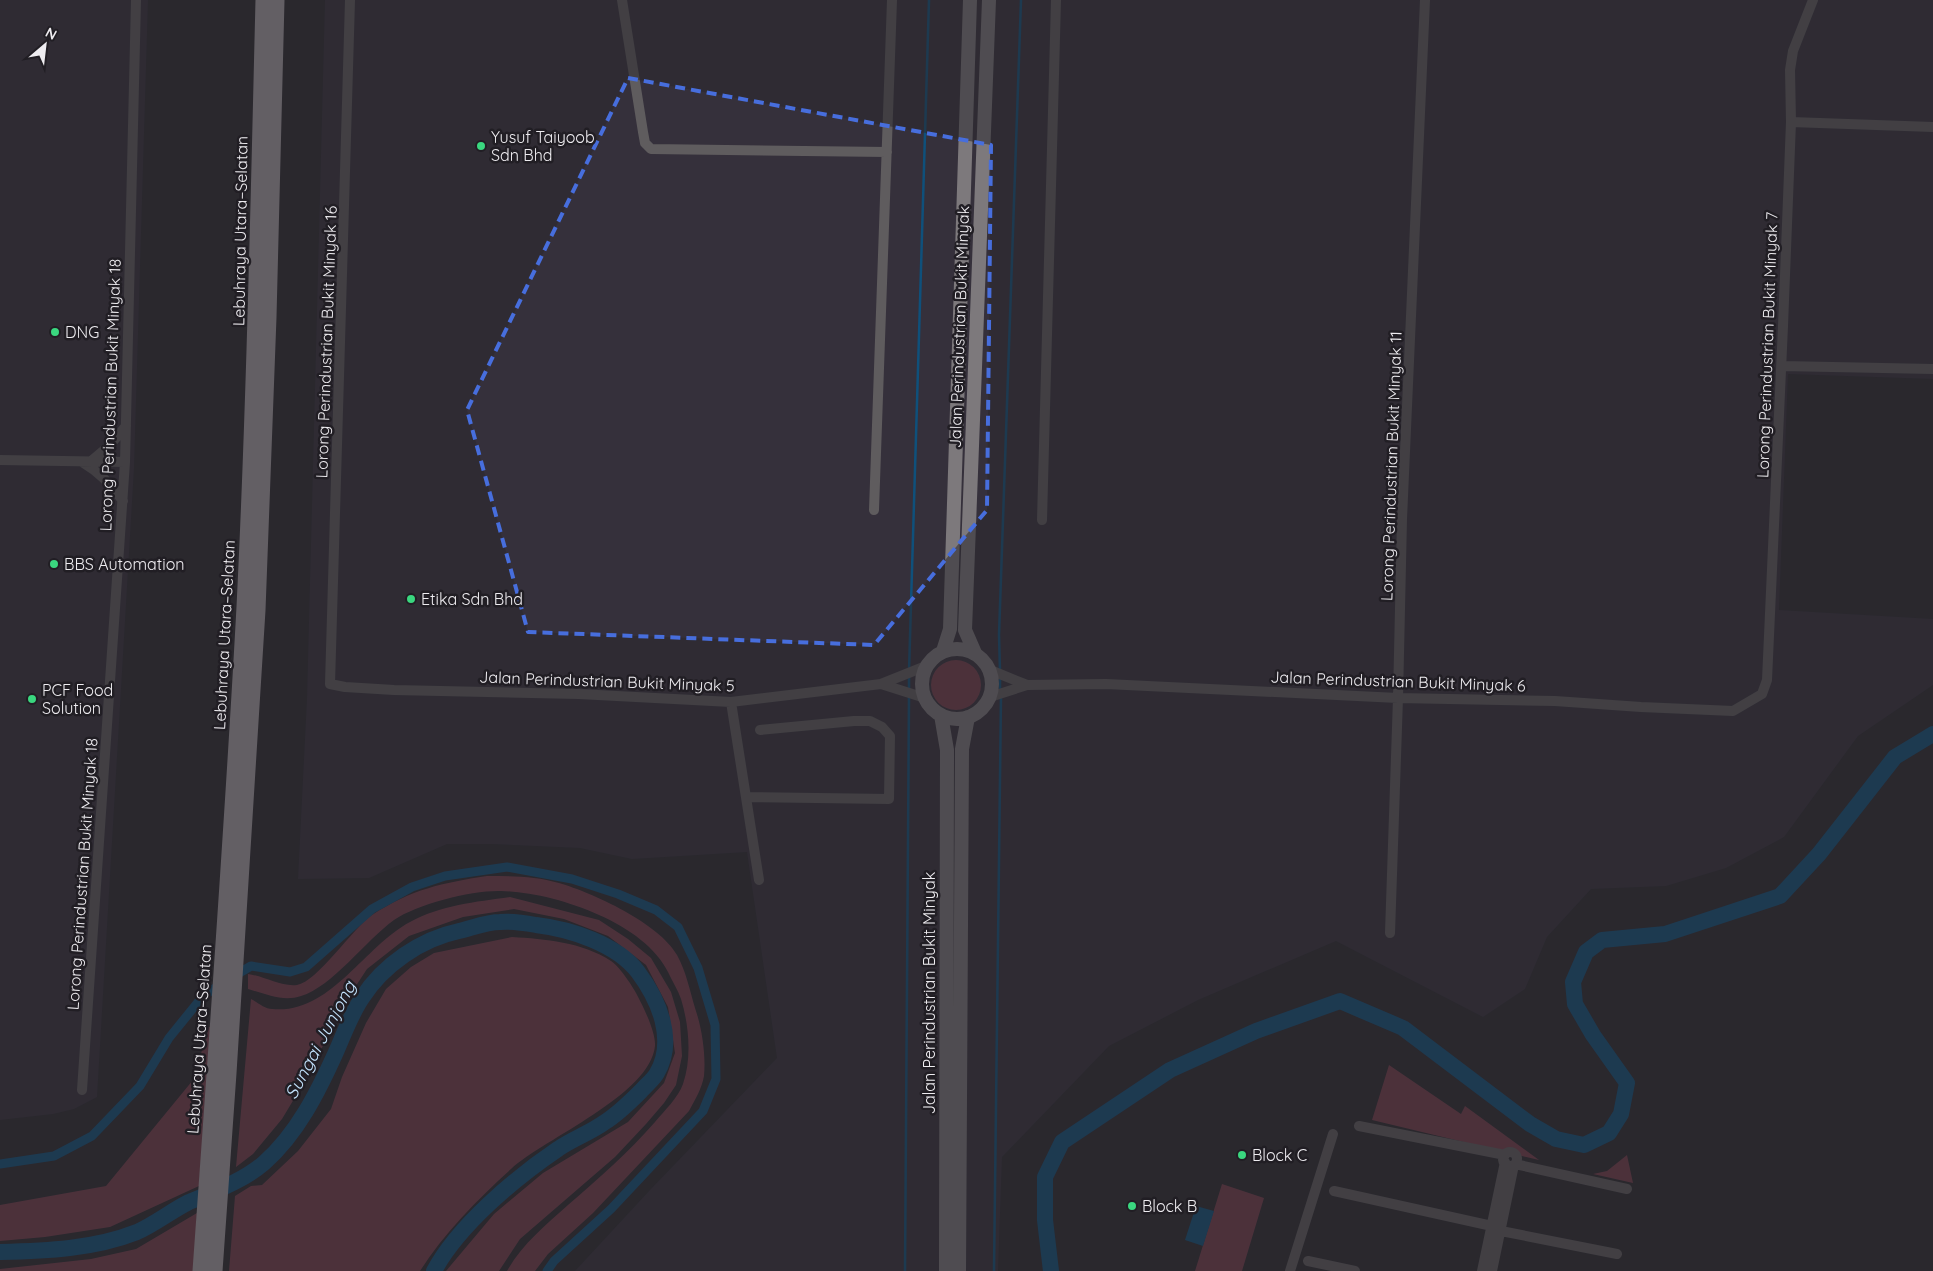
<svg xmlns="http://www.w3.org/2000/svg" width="1933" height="1271" viewBox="0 0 1933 1271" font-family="Quicksand,sans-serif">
<rect width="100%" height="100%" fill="#2a282e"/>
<path fill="#35303b" d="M 0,0 L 148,0 L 134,468 L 97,1097 L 74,1109 L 53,1114 L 0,1120 Z
M 325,0 L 1933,0 L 1933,379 L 1788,374 L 1779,610 L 1933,619 L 1933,685 L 1858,736 L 1784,837 L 1726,868 L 1666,886 L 1591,889 L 1547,937 L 1525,989 L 1483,1017 L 1336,941 L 1198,1000 L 1109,1046 L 1002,1157 L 998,1271 L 575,1271 L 650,1190 L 777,1058 L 747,852 L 632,859 L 580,848 L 492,844 L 447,844 L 369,878 L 298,879 L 307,699 Z"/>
<path fill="#763d4b" d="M931 685a25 25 0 1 1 50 0a25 25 0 1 1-50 0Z
M 487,876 C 511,876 536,876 559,883 C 593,893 659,923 677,955 C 686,971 690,991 695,1008 C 702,1028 706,1055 704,1076 C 702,1088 695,1100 689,1111 L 593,1213 L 548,1254 L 535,1271 L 507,1271 C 522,1244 546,1225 568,1205 C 599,1178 628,1153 655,1122 C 664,1111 678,1098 683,1084 C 692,1058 689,1025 681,999 C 678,990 672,981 668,972 C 644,922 553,892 501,891 C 473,890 417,904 394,920 C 366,940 332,987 301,996 C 283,1002 266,994 248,989 L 248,974 C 264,976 281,987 297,985 C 317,982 353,928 372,915 C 412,889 442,883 487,876 Z
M 510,897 L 599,920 L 628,939 L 651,958 L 671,992 L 680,1022 L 682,1056 L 676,1085 L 664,1103 L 646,1124 L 615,1157 L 520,1239 L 499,1271 L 446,1271 L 494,1214 L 543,1173 L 628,1122 L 664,1083 L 675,1053 L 668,1007 L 646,965 L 608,936 L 564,919 L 514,909 L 463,917 L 409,936 L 367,969 L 342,1007 L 309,1074 L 282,1119 L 253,1154 L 236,1167 L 251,999 C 257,1002 265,1009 272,1009 C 330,1015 363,947 410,922 C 441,905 475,902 510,897 Z
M 512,937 C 545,939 582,942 611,961 C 618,965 632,985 636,993 C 643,1006 656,1032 655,1046 C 650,1095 545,1138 511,1169 C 477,1200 444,1233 420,1271 L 229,1271 L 235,1196 L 251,1186 L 262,1185 L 298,1151 L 331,1109 L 342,1077 L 366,1023 L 386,989 L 411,967 L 434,953 Z
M 209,1027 L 212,1027 L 199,1186 L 110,1227 L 45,1237 L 0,1241 L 0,1205 L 106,1186 L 193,1080 Z
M 1389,1065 L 1461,1114 L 1465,1106 L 1539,1160 L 1372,1120 Z
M 1627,1155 L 1633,1183 L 1593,1174 L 1607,1171 Z
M 1222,1184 L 1264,1198 L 1242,1271 L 1195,1271 Z
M 197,1213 L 194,1271 L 0,1271 L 0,1269 L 91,1259 L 136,1249 Z"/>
<path fill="#0f507b" d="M 1196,1206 L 1214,1211 L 1203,1246 L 1185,1240 Z"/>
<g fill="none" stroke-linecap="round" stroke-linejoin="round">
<path stroke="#0f507b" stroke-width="2.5" d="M 909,671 L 929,0
M 1000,671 L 999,635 L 1021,0
M 1000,676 L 1000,691
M 909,691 L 909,676
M 905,1271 L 909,696
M 994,1271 L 1001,696"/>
<path stroke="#0f507b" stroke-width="9" d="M 234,976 L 251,966 L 290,972 L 306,967 L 372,909 L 412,887 L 445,876 L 507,867 L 572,879 L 618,894 L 656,910 L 678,927 L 698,968 L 715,1025 L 716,1079 L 703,1111 L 611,1209 L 554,1261 L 547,1271
M 0,1164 L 54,1156 L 92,1136 L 140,1086 L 169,1038 L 203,996 L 221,984"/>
<path stroke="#0f507b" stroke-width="16" d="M 0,1252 C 46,1251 94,1249 137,1232 C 155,1224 171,1211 189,1202 C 215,1191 243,1181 264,1163 C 297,1134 318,1092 336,1052 C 344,1034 351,1014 362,998 C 383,965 421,939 459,931 C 472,928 487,922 500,922 C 511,921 525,923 536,925 C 570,929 617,944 638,972 C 659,1000 676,1040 657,1073 C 654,1079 646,1085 641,1091 C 630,1102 618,1114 605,1122 C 590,1133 572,1139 558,1149 C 515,1178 458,1226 434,1271
M 1051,1271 L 1045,1220 L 1045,1177 L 1062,1142 L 1170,1070 L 1256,1031 L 1340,1001 L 1403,1028 L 1530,1124 L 1556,1139 L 1584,1145 L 1609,1133 L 1621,1114 L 1627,1083 L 1593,1035 L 1575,1004 L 1573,982 L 1586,952 L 1602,940 L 1665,934 L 1780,896 L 1819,854 L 1895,757 L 1933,734"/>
<path stroke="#5f5c5e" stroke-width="10" d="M 350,0 L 330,684 L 345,687 L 394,690 L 579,694 L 731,702 L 881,684 L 926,666
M 622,0 L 643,132 L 645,143 L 651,149 L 887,152
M 1791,122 L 1933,127
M 1782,366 L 1933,369
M 0,460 L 125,462
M 82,462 C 99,472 112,485 123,501
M 90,462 L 109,446 L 126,426
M 874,510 L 892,0
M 1042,520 L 1056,0
M 990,670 L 1027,685
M 881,684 L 925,698
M 990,697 L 1027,685 L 1106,684 L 1398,698 L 1555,701 L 1641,707 L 1733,711 L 1762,694 L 1767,680 L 1783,326 L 1791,122 L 1790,70 L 1793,51 L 1813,0
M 731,702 L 759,880
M 746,797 L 889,799 L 890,736 L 882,727 L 870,721 L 854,721 L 760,730
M 1390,933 L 1398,698 L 1402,519 L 1425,0
M 82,1090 L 125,462 L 136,0
M 1359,1126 L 1505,1155
M1503 1159a7 7 0 1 1 14 0a7 7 0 1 1-14 0Z
M 1515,1164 L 1627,1189
M 1334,1191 L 1492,1226
M 1501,1231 L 1617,1254
M 1308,1261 L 1355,1271
M 1290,1271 L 1333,1134
M 1482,1271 L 1505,1162
M 1492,1271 L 1514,1165"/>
<path stroke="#7d797c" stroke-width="14" d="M922 684a35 35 0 1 1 70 0a35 35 0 1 1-70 0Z
M 943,651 L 950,629 L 970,0
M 975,653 L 965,630 L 989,0
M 941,715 L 947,750 L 946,1271
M 959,1271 L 962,749 L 968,717"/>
<path stroke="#a9a2a7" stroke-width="15" d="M 200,1271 C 216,1050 232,829 244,607 C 254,405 258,202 263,0
M 215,1271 L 229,1073 L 258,610 L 269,317 L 277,0"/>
</g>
<path d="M0 0H1933V1271H0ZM 628,78 L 991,145 L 987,510 L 874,645 L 528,632 L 467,410 Z" fill="#2a282e" fill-opacity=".55" fill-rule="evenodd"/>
<path fill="none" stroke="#476edd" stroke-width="4" stroke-dasharray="10 6" stroke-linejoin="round" d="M 628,78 L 991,145 L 987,510 L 874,645 L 528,632 L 467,410 Z"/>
<g fill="#3ad77f" stroke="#211e24" stroke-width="2">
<circle cx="481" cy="146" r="5"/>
<circle cx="55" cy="332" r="5"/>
<circle cx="54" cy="564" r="5"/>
<circle cx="411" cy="599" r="5"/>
<circle cx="32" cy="699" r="5"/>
<circle cx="1242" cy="1155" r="5"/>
<circle cx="1132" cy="1206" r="5"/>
</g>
<g text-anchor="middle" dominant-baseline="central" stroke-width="5" stroke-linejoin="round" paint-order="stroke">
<g font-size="16" fill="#eeecf0" stroke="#211e24" text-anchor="start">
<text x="491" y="137">Yusuf Taiyoob<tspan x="491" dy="18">Sdn Bhd</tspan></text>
<text x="65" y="332">DNG</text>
<text x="64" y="564">BBS Automation</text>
<text x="421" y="599">Etika Sdn Bhd</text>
<text x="42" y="690">PCF Food<tspan x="42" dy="18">Solution</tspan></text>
<text x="1252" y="1155">Block C</text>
<text x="1142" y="1206">Block B</text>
</g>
<g font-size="16" fill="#eeecf0" stroke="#211e24">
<text transform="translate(240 231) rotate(-89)">Lebuhraya Utara–Selatan</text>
<text transform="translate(959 327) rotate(-88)">Jalan Perindustrian Bukit Minyak</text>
<text transform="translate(326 342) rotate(-88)">Lorong Perindustrian Bukit Minyak 16</text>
<text transform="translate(1767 345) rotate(-88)">Lorong Perindustrian Bukit Minyak 7</text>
<text transform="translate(110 395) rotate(-88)">Lorong Perindustrian Bukit Minyak 18</text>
<text transform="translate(1391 466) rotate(-88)">Lorong Perindustrian Bukit Minyak 11</text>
<text transform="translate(224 635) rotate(-87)">Lebuhraya Utara–Selatan</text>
<text transform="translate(607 681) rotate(2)">Jalan Perindustrian Bukit Minyak 5</text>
<text transform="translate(1398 681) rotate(2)">Jalan Perindustrian Bukit Minyak 6</text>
<text transform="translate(82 874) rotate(-86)">Lorong Perindustrian Bukit Minyak 18</text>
<text transform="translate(929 993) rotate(-90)">Jalan Perindustrian Bukit Minyak</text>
<text transform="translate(199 1039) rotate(-86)">Lebuhraya Utara–Selatan</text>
</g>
<g font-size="18" font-style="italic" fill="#c4e4fe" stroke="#211e24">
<text transform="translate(320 1040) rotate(-62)">Sungai Junjong</text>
</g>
</g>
<g transform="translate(45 45) rotate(28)" stroke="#211e24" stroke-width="4" paint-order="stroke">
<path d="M0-4L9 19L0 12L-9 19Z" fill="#eeecf0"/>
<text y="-8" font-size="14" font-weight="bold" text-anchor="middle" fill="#eeecf0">N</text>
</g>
</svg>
